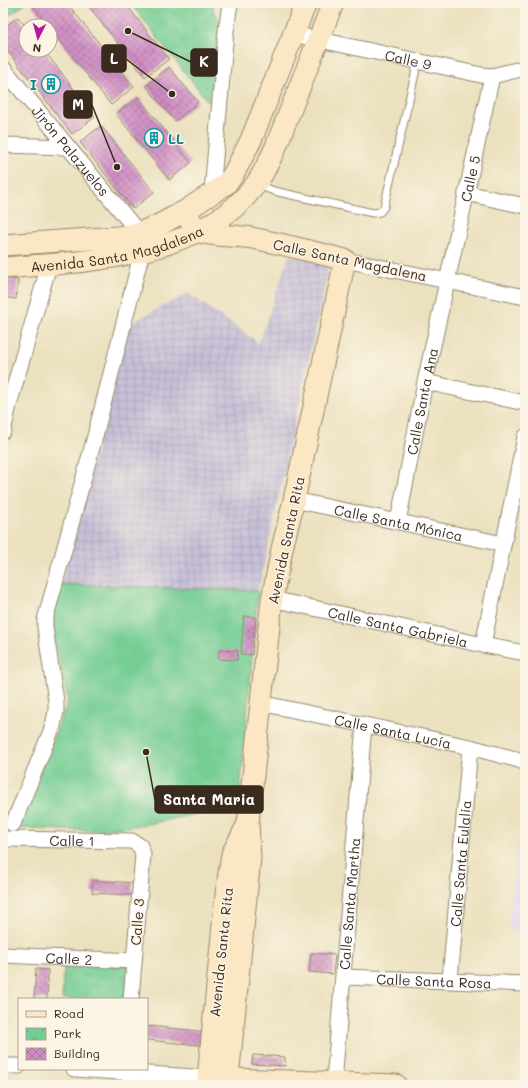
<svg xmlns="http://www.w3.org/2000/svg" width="528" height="1088" viewBox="0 0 528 1088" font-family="Mali,sans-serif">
<defs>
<pattern id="industrial-grid" width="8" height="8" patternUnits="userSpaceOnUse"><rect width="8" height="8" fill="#c7c0d8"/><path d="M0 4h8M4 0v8" fill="none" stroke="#aca5b9"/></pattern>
<pattern id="park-crowns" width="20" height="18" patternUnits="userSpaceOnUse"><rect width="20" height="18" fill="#74cd94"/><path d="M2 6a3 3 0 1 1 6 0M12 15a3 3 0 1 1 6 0" fill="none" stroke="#65b07f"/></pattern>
<pattern id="building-cross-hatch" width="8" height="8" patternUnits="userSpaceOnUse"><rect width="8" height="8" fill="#cf8cc4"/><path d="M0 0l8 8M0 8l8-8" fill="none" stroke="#a9739f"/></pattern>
</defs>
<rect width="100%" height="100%" fill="#fcf5e5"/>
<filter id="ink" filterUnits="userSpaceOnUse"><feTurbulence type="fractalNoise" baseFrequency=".025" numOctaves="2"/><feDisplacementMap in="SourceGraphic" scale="8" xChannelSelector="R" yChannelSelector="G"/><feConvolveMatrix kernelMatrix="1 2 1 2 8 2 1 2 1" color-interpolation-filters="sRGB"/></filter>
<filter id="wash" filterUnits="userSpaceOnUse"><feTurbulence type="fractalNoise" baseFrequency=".012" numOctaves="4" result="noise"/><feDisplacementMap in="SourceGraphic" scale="16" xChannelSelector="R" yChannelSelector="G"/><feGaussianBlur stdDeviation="0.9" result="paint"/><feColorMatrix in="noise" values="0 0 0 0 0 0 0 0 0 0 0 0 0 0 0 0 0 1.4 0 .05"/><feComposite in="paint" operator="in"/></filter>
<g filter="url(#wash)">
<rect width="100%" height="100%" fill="#ebe1bf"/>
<path fill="#e5d3f0" d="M 525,782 L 525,931 L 508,930 Z"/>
<path fill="url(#industrial-grid)" d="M 289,255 L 326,262 L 329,267 L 258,591 L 61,584 L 129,324 L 188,293 L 259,343 Z"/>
<path fill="#74cd94" stroke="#587c59" d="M 61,584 L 258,591 L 239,803 C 195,814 151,826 107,829 C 77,832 48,829 18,828 L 68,701 L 51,622 Z"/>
<path fill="url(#park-crowns)" stroke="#587c59" d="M 3,3 L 26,3 L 3,20 Z
M 130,3 L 214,3 L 213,10 L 220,22 L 209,103 Z
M 64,964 L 128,965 L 127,999 L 62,999 Z"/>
<g id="blocks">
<path fill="url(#building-cross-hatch)" d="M 34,3 L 67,3 L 134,87 L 111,105 L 50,28 L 50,26 L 48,26 L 32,5 Z
M 86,3 L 125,3 L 169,59 L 145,77 Z
M 18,17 L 26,27 L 26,50 L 44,50 L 95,117 L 72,134 L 3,45 L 3,28 Z
M 169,67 L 198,102 L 175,121 L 146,86 Z
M 138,97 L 191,163 L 169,180 L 116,114 Z
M 101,126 L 154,192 L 133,209 L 80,142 Z
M 3,278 L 18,280 L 16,299 L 3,297 Z
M 244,616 L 256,617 L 252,655 L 241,654 Z
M 219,650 L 238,651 L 237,660 L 218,659 Z
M 93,880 L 133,883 L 132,895 L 92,893 Z
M 311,953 L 335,955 L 333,974 L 309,972 Z
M 36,969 L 48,970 L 47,999 L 34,999 Z
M 147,1026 L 209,1032 L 208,1046 L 147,1040 Z
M 253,1055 L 285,1057 L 285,1066 L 252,1064 Z"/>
</g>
</g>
<g filter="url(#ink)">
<use href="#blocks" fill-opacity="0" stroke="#93866e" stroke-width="1"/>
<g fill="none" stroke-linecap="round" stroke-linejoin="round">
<defs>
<path id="lane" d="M 258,185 L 274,191 L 373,213 L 380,212 L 384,207 L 418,61"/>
<g id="street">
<path id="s1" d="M 293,34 L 481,75 L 492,76 L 525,68"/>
<path id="s2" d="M 3,68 L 139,233"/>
<path d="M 3,145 L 68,147"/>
<path d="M 212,192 L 226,31 L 230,3"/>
<path d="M 466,193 L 525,206"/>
<path d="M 345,260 L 525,297"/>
<path d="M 425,382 L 525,403"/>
<path d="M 3,431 L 9,405 L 49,265"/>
<path id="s3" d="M 294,500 L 503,544"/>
<path id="s4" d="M 398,522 L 425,382 L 492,76"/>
<path id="s5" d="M 272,599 L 483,645 L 525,653"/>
<path d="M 483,645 L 525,437"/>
<path id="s6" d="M 260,703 L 470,747 L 519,760 L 525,763"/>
<path d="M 13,824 L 53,726 L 56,711 L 56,701 L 45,627 L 45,620 L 94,440 L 142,252"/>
<path id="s7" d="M 3,839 L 132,841 L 140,846 L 143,854 L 131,999"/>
<path id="s8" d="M 3,955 L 134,961"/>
<path id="s9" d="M 344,977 L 525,984"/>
<path id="s10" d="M 450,980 L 470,747"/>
<path d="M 3,1066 L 19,1066"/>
<path d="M 74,1069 L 208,1078 L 207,1085"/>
<path id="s11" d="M 334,1082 L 364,725"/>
</g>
<g id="secondary">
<path d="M 185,211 L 197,231 C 215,237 234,235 252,238 C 283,244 314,252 345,260 L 294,500 L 282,549 L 272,599 L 248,823 L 250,858 L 228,1078"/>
<path d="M 3,245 L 118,237 L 139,233 L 159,225 L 185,211 L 226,184 L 233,175 L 251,140 L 306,3"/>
<path id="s12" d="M 3,268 C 86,262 201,258 256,184 C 264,173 269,161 275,149 L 333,3"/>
<path d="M 248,824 L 232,854 L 226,894 L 208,1078 L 396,1085"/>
</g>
</defs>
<use href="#lane" stroke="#93866e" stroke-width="9"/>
<use href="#street" stroke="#93866e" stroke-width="17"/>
<use href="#secondary" stroke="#93866e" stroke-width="23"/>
<use href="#lane" stroke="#fff" stroke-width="7"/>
<use href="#street" stroke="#fff" stroke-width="15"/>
<use href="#secondary" stroke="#fbe7c3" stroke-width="21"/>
</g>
</g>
<defs>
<symbol id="building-ring" viewBox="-11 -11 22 22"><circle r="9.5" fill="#fcf5e5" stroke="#0f9aa8" stroke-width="1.5"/><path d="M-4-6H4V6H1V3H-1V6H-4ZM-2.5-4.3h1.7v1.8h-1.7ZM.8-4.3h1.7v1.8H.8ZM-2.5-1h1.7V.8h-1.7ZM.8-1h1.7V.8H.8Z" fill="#0f9aa8"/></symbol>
</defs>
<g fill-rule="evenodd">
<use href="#building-ring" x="40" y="73" width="22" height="22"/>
<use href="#building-ring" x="143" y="127" width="22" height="22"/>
</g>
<g text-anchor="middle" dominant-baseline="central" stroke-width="3" stroke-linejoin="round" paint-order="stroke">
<g font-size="14" fill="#3b2a1e" stroke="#fcf5e5">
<text stroke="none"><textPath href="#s1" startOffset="118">Calle 9</textPath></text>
<text stroke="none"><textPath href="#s2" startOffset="107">Jirón Palazuelos</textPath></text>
<text stroke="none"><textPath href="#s4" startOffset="351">Calle 5</textPath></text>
<text stroke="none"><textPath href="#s12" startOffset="116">Avenida Santa Magdalena</textPath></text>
<text transform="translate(350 260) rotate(12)">Calle Santa Magdalena</text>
<text stroke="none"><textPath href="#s4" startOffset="123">Calle Santa Ana</textPath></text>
<text stroke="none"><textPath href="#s3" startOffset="107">Calle Santa Mónica</textPath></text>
<text transform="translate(286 540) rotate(-78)">Avenida Santa Rita</text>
<text stroke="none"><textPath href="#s5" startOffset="129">Calle Santa Gabriela</textPath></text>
<text stroke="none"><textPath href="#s6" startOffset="136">Calle Santa Lucía</textPath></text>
<text stroke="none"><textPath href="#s7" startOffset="69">Calle 1</textPath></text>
<text stroke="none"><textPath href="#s10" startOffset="117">Calle Santa Eulalia</textPath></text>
<text stroke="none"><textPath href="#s11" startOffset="179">Calle Santa Martha</textPath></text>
<text transform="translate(137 922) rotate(-86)">Calle 3</text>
<text transform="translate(221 952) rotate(-84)">Avenida Santa Rita</text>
<text stroke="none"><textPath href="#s8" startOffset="66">Calle 2</textPath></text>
<text stroke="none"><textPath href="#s9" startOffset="90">Calle Santa Rosa</textPath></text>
</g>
<g font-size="14" font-weight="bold" fill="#0d838f" stroke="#fcf5e5" text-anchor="end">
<text x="37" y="84">I</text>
<text x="168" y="138" text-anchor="start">LL</text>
</g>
</g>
<path fill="none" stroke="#3b2a1e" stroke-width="1.5" d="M172 94L126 59M128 31L191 62M117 167L92 105M146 752L155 800"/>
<g fill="#3b2a1e" stroke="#fcf5e5" stroke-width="1.5">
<circle cx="172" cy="94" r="4"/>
<circle cx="128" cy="31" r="4"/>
<circle cx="117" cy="167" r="4"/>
<circle cx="146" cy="752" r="4"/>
</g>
<g fill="#3b2a1e" stroke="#3b2a1e" stroke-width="1.5">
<rect x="102" y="45" width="24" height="27" rx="4"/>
<rect x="191" y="49" width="26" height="27" rx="4"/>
<rect x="64" y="91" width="28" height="27" rx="4"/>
<rect x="155" y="786" width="108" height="27" rx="4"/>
</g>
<g font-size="15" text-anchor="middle" font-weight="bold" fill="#fff">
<text x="114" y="64">L</text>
<text x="204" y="67">K</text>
<text x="78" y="110">M</text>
<text x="209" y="805">Santa Maria</text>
</g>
<rect width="528" height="1088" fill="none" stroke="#fcf5e5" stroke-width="16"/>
<rect x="18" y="998" width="130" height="72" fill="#fcf5e5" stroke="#afa495"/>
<rect x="26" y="1011" width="20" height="6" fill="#fbe7c3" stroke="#afa495"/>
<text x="54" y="1018" font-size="12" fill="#3b2a1e">Road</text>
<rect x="26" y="1028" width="20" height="12" fill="url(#park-crowns)" stroke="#afa495"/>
<text x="54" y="1038" font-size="12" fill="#3b2a1e">Park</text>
<rect x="26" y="1048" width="20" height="12" fill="url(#building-cross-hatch)" stroke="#afa495"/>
<text x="54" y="1058" font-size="12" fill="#3b2a1e">Building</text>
<g transform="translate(38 38) rotate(186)"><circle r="19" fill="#fcf5e5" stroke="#afa495"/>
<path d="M0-3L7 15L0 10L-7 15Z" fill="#b5179e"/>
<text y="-6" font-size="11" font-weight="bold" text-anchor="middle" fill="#3b2a1e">N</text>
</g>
</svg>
